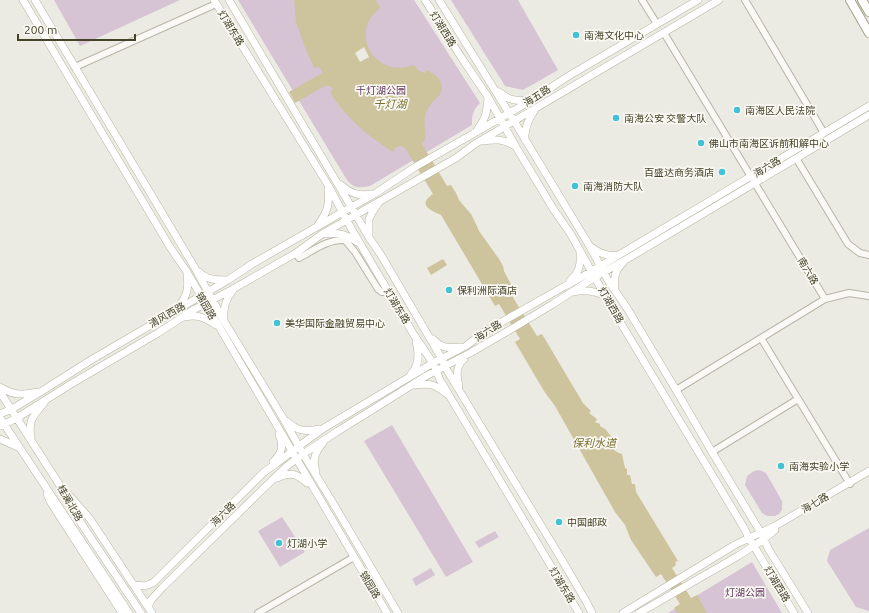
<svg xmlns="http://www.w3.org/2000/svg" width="869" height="613" viewBox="0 0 869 613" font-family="Ubuntu,'Noto Sans SC',sans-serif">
<rect width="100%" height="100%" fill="#ecebe3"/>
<path fill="#d6c4d5" d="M 54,0 L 180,0 L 80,46 Z
M 238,0 L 414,0 L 480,103 C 473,110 472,115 472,125 L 370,186 C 360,188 354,189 347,180 Z
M 451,0 L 518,0 L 558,70 L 523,90 L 505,86 Z
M 392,425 L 473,562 L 446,577 L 364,441 Z
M 758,470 L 762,471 L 766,473 L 782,501 L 782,510 L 779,514 L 775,516 L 767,516 L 762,513 L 745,485 L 747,476 L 754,471 Z
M 282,517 L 305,552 L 280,567 L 258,531 Z
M 869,528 L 869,611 L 856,607 L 827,561 L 830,550 Z
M 495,531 L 499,537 L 479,548 L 475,542 Z
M 752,562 L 782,613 L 668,613 Z
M 431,568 L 435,575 L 416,586 L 412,579 Z"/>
<path fill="#cdc39c" d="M 294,0 L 376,0 L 380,8 C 375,13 370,17 368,23 C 360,42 373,63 392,67 C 399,69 406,67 414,65 C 417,70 420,72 426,73 L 426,70 C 436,74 446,82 440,94 C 439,97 436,98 434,101 C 430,105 426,111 425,117 C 423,127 429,137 422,144 L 447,186 L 451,185 L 456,193 L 459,200 L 471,214 L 475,222 L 479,231 L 499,259 L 503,266 L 504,271 L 507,277 L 516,293 L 512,296 L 537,336 L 542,334 L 583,403 L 591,411 L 589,413 L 597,419 L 595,422 L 600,424 L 600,426 L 605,429 L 611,436 C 610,445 613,452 622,454 L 625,468 L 627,469 L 627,475 L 630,475 L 632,484 L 635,484 L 636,492 L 678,561 L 675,562 L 676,565 L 672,568 L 691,598 L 697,595 L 707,613 L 677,613 L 674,608 L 680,604 L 661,574 L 656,577 L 631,540 L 625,525 L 615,512 L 555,406 L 544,391 L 515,342 L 520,339 L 499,304 L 495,306 L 441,215 C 430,210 417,205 433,194 L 405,148 L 401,146 L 395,148 L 393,152 C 378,142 363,132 351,119 C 343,111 336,102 330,92 L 333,89 C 330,85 327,85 323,87 L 295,103 L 289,92 L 317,76 L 321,74 L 322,71 L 319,67 L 314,68 L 304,45 L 296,22 Z
M 443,259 L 447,265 L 431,275 L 427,268 Z"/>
<path fill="#ecebe3" d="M 364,47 L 369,57 L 360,62 L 355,53 Z"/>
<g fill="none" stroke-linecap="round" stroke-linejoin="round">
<defs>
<path id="minor" d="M 642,0 L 657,24
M 745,0 L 824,133
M 664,33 L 825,299
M 75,67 L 216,4
M 796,158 L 848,244 L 860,253 L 869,255
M 296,253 L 299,258 C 314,250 328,239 345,240 L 355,252 L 378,289 L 382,292 L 388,292
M 761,338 L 850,484
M 676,390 L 825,299 L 849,293 L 869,296
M 712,452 L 798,399
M 258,613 L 354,557"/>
<path id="major" d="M 23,0 L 170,247 L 187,272 L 387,613
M 35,0 L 195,268 L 224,321 L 283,418 L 303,454 L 330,498 L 398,613
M 214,0 L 328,185 L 351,228 L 375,269 L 414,335 L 433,363 L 440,380 L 579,613
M 229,0 L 336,181 L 370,239 L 381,255 L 442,359 L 445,367 L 559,555 L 586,601 L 592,613
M 425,0 L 461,57 L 488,97 L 516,147 L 554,210 L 570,233 L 613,310 L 744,528 L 749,538 L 794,613
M 439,0 L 514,121 L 589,245 L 609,282 L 627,308 L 676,390 L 712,452 L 761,533 L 769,550 L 808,613
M 499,92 C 510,101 516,101 530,100
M 477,130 C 486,118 487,113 488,97
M 525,140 C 524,129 528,120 534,111
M 483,141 C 496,139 503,139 515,146
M 341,185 C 351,194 359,196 372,194
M 318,225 C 327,213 330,204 328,190
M 326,234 C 339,232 347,235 357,242
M 369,237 L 369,219 L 373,211 L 378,204
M 591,247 C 599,253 607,257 618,255
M 199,272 C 207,280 217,280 228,280
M 570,281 C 579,272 581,266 580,253
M 615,290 C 614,279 614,271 623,263
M 573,292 C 585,289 595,291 606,296
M 178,307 C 187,296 189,289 187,275
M 185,317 C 198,314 205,318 216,325
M 224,319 C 223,307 226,299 233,290
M 433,339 C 442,349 449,348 461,347
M 411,374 C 420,365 419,353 416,341
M 414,385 C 431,383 434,384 447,394
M 459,386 C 456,375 456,366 464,359
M 0,387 C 15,396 21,395 38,392
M 0,392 L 59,484 L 73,511 L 141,613
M 0,414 L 12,409 L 42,391 L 91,360 L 228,280 L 252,264 L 376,193 L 415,167 L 532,100 C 546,92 558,82 572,74 L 698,0
M 0,418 L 129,613
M 286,421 C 298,431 304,432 320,429
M 0,426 L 17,418 L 71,384 L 158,333 L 195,309 L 233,289 L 296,253 L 322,234 L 456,158 L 475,144 L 719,0
M 31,438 C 28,420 33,416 44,403
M 0,439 L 18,447
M 273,462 C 282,453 284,447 279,434
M 316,472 C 312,460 315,452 323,443
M 277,478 C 291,472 296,473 307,483
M 47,494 L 50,501 L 53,506 L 122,613
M 68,494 L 90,519 L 152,613
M 134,585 C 143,586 146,587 154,582 L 264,472 L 277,463 L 299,446 L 324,428 L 433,363 L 466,346 L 484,332 L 565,286 L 571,283 L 592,271 L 869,106
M 148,607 L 151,600 L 162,588 L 263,489 L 287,466 L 303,454 L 338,431 L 380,405 L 426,376 L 470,353 L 508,331 L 553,304 L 595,277 L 627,259 L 869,115
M 623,613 L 733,546 C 746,539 761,533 775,526 L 869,471
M 639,613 L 738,556 L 764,539 L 775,530"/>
<path id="highway" d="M 850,0 L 869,33
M 862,0 L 869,12"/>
</defs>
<use href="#minor" stroke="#b7b5a8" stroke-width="8"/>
<use href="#major" stroke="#b8b5a1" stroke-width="8"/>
<use href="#highway" stroke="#a3a089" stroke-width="10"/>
<use href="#minor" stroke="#faf9f6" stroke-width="6"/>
<use href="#major" stroke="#fff" stroke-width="7"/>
<use href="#highway" stroke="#fff" stroke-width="8"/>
</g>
<g fill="#43c1d5" stroke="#f9f8f3" stroke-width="1.5">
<circle cx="576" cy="35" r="4"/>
<circle cx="737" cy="110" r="4"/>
<circle cx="616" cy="118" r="4"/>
<circle cx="701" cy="143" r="4"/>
<circle cx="722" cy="172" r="4"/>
<circle cx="575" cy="186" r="4"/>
<circle cx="449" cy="290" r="4"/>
<circle cx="277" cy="323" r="4"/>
<circle cx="781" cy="466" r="4"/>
<circle cx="559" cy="522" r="4"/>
<circle cx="279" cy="543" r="4"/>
</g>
<g text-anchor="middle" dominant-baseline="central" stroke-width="3.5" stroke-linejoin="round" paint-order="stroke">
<g font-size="10" fill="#45432a" stroke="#f9f8f3">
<text transform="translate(231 28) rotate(58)">灯湖东路</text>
<text transform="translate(443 29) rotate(58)">灯湖西路</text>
<text transform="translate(537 96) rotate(-33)">海五路</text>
<text transform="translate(767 167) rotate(-31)">海六路</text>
<text transform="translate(808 271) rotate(59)">南六路</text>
<text transform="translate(611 305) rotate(60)">灯湖西路</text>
<text transform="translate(206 306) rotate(60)">锦园路</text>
<text transform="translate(397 306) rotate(59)">灯湖东路</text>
<text transform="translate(167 315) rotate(-30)">清风西路</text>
<text transform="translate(488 331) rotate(-32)">海六路</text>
<text transform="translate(70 503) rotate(60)">桂澜北路</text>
<text transform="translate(815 503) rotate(-30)">海七路</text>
<text transform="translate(223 514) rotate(-45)">海六路</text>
<text transform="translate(777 584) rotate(59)">灯湖西路</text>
<text transform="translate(370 585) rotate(59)">锦园路</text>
<text transform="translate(562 585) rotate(59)">灯湖东路</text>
</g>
<g font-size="10" fill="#45432a" stroke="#f9f8f3" text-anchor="start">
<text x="584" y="35">南海文化中心</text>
<text x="745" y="110">南海区人民法院</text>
<text x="624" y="118">南海公安 交警大队</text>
<text x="709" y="143">佛山市南海区诉前和解中心</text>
<text x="714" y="172" text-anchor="end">百盛达商务酒店</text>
<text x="583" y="186">南海消防大队</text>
<text x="457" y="290">保利洲际酒店</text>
<text x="285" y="323">美华国际金融贸易中心</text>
<text x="789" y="466">南海实验小学</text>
<text x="567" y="522">中国邮政</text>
<text x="287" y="543">灯湖小学</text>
</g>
<g font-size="10" fill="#61365d" stroke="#f9f8f3">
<text x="381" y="90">千灯湖公园</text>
<text x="745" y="592">灯湖公园</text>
</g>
<g font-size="11" font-style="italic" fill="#7b6f31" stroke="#f9f8f3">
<text x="390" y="104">千灯湖</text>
<text x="594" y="443">保利水道</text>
</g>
</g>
<path d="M18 34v6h117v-6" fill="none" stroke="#45432a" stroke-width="2"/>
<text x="24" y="34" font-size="12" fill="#45432a" stroke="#f9f8f3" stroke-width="3" paint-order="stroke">200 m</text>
</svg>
